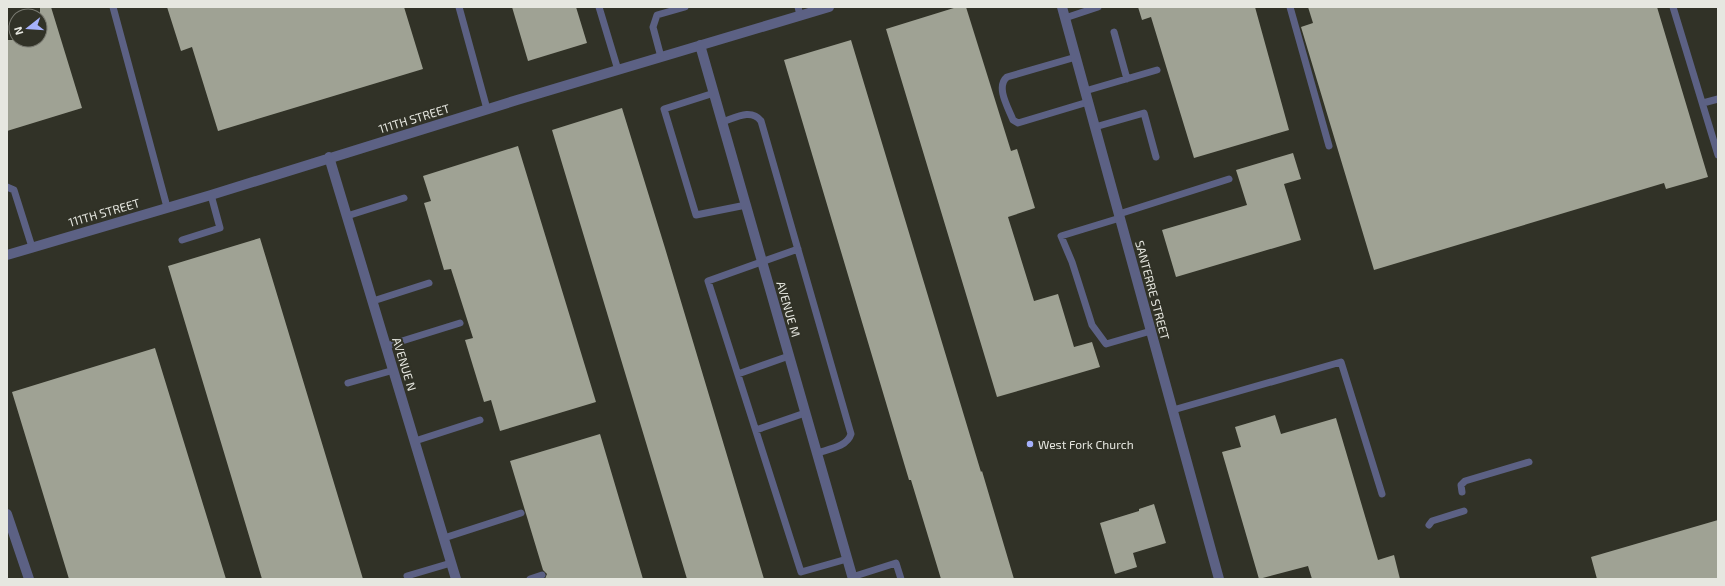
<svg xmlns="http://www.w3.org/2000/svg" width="1725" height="586" viewBox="0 0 1725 586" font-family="'Exo 2',sans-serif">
<rect width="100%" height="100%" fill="#313227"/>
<path fill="#9fa294" d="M 40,7 L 51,7 L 82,108 L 7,131 L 7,40 L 40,40 Z
M 167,7 L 404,7 L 423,69 L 218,131 L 192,47 L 181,51 Z
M 512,7 L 576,7 L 587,43 L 528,61 Z
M 957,7 L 966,7 L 1011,151 L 1017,149 L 1035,208 L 1008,217 L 1034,301 L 1058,294 L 1074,347 L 1092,342 L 1100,367 L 997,397 L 886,29 Z
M 1138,7 L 1255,7 L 1289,130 L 1194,158 L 1151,17 L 1142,20 Z
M 1308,7 L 1657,7 L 1708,177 L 1666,189 L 1664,183 L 1374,270 L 1301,27 L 1313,23 Z
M 851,40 L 981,472 L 982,471 L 1014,579 L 941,579 L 911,480 L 909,480 L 784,60 Z
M 622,108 L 665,248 L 764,579 L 687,579 L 552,130 Z
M 518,146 L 596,402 L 500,431 L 491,400 L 484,402 L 465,340 L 473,338 L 451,269 L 444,270 L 424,203 L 431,201 L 423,176 Z
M 1293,153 L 1301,179 L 1284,184 L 1301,240 L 1176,277 L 1162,230 L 1247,205 L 1236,170 Z
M 260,238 L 363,579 L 262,579 L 168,266 Z
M 155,348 L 226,579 L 69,579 L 12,392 Z
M 1275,415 L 1281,434 L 1336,418 L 1378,560 L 1394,555 L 1400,579 L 1312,579 L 1308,566 L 1259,579 L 1222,452 L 1241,447 L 1235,427 Z
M 600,434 L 643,579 L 545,579 L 547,574 L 543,570 L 510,461 Z
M 1154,504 L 1166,543 L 1133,553 L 1137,567 L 1115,574 L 1100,523 L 1139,511 L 1139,509 Z
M 1718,520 L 1718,579 L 1597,579 L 1591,557 Z"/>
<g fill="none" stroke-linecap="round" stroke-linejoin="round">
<path stroke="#5c6184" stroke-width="7" d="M 113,7 L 167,207
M 459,7 L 487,109
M 599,7 L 618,70
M 798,7 L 800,15
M 1290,7 L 1329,146
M 1673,7 L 1718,155
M 1065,18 L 1098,7
M 1114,32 L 1127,79
M 661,57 L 653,27 L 657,15 L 685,7
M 1076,57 L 1007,77 C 995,87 1009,109 1013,120 L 1018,123 L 1088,102
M 1085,91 L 1157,70
M 714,93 L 664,109 L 696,215 L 746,205
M 1703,103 L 1718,99
M 722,122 C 735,118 751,108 761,121 L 851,434 C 847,447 829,449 817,453
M 1095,127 L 1144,113 L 1156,157
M 7,187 L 14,190 L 32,247
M 1119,214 L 1229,179
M 347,216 L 404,198
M 1120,218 L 1061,236 L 1072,262 L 1092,325 L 1106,344 L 1151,331
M 182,240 L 220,228 L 211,195
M 798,249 L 708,281 L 801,572 L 847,559
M 373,301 L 429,283
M 386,346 L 460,323
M 738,374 L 789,356
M 348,383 L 394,370
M 1173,410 L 1341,362 L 1382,494
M 756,430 L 805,413
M 415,441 L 480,420
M 1462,492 L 1461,485 L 1465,481 L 1529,462
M 1429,525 L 1432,521 L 1464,511
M 444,538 L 521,513
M 407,576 L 451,563
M 852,577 L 896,563 L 901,579
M 530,579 L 542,575"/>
<path stroke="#5c6184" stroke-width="10" d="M 1062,7 L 1219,579
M 700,45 L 853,579
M 329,157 L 456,579
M 7,255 L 211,195 L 517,100 L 829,7"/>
<path stroke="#5c6184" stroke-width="10" d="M 7,514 L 29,579"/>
</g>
<circle fill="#a5b1fc" stroke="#313227" stroke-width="1.5" cx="1030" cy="444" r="4"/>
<g text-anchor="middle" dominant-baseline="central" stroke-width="4" stroke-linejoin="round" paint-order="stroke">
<g font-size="12" fill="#e6e7e0" stroke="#313227">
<text transform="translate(414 118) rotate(-17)">111TH STREET</text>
<text transform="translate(104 212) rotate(-16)">111TH STREET</text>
<text transform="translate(1153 290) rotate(75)">SANTERRE STREET</text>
<text transform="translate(789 309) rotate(74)">AVENUE M</text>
<text transform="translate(405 364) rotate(73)">AVENUE N</text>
</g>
<g font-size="12" fill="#e6e7e0" stroke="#313227" text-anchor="start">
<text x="1038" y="444">West Fork Church</text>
</g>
</g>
<rect width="1725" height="586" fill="none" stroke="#e6e7e0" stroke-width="16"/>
<g transform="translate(28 28) rotate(253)"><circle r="19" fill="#313227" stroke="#797a71"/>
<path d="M0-3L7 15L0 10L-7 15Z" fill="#a5b1fc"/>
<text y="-6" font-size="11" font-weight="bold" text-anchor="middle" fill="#e6e7e0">N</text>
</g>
</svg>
